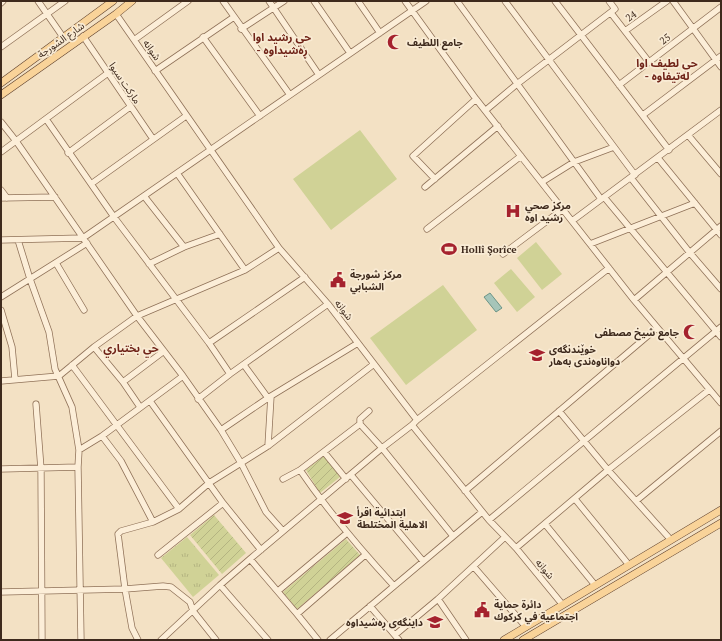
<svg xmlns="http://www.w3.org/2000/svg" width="722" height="641" viewBox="0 0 722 641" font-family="'PT Serif','Noto Sans Arabic',serif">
<defs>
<pattern id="grass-tufts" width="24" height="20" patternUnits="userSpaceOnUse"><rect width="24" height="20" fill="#d0d296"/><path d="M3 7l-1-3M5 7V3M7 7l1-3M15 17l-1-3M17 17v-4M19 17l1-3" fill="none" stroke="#b4b481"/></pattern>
<pattern id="garden-furrows" width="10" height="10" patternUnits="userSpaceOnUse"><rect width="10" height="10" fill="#d0d296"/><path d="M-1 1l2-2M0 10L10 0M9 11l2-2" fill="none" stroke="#b4b481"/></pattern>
<pattern id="water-ripples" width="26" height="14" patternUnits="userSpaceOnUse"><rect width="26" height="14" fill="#a6c5b9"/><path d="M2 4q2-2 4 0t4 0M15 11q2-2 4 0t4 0" fill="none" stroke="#90a99f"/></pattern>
</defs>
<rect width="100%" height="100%" fill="#f3e1c4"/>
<path fill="url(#grass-tufts)" d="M 187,537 L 219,575 L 193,597 L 161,558 Z"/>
<path fill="#d0d296" d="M 360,130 L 397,179 L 331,230 L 293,179 Z
M 536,242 L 562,274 L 542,290 L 517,258 Z
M 511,269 L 535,297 L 517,312 L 494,283 Z
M 443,285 L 477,330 L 406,385 L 370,338 Z"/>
<path fill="url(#garden-furrows)" d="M 324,456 L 340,477 L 320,493 L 306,470 Z
M 214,515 L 246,553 L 222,574 L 190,535 Z
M 346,539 L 360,555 L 297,609 L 283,592 Z"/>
<path fill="url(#water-ripples)" stroke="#6c9587" d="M 490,293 L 502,308 L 496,312 L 484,297 Z"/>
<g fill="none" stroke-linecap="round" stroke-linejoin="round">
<defs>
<path id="minor" d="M 38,1 L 63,37
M 223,1 L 290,95
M 269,1 L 319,75
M 314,1 L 350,53
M 358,1 L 380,33
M 405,1 L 476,99 L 634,300 L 721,403
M 457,1 L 601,199
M 505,1 L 635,175
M 555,1 L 669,150
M 673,1 L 721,67
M 1,3 L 3,1
M 611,13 L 649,62
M 116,14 L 279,248 L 328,304 L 417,420 L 412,425 L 489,520 L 516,548 L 562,604
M 241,29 L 284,1
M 625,31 L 667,1
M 83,36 L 153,139
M 203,37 L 260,116
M 134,40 L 188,1
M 1,47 L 65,1
M 155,71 L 234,17
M 619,85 L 721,7
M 486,110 L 517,84 L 615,9 L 609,1
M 643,115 L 721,56
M 46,119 L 114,217 L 209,343 L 230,374
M 1,122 L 16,141 L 137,316 L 183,376 L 221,430 L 241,463 L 266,512 L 283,531
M 688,135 L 721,174
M 1,152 L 108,73
M 68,153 L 130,107
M 658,158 L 721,235
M 177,173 L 245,270
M 631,178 L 690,253 L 721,289
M 435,179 L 413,156 L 476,99
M 542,182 L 574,162 L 614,147
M 91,184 L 186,116
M 425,187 L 498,126
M 1,190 L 7,198
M 144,196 L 184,247
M 604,197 L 721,337
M 1,198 L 55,197
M 572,221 L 721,110
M 427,229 L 521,156
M 1,240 L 83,238 L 426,1
M 18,240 L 30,279 L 49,332 L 55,369 L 72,407 L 79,450
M 590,244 L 695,203
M 503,254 L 563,209
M 56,263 L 84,310
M 149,264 L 184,247 L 220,234
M 1,297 L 87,243
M 634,300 L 721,226
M 1,310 L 12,347 L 15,379
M 209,343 L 305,277
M 94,347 L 123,382 L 140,407
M 72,365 L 179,509
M 244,365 L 268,398
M 1,381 L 59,376 L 94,347 L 137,316 L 245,270 L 279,248
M 123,382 L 164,351
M 198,399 L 230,374 L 328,304
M 150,401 L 223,503 L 261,550
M 36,404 L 41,469 L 42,640
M 559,411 L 608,470 L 671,540
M 417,420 L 609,268
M 360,424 L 382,448 L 453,536
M 221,430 L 271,396 L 358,343
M 102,436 L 121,461 L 153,522
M 268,446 L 271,396
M 324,452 L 346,479
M 78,467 L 81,640
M 1,469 L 78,467 L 79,450 L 102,436 L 183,376
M 300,470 C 328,511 360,549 394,586
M 351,475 L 423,561
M 283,479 L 300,470 L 360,424 L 360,419 L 369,411
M 465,491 L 657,328
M 575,499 L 629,565
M 636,501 L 721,431
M 489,520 L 721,327
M 545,524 L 595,585
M 516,548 L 608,470 L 709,390
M 158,555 L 223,503
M 250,559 L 297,614 L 318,640
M 474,567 L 526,627
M 220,585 L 268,640
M 278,591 L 347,533
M 1,592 L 125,589 L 163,586 L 171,587 L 190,602 L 193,611 L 216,640
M 438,599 L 505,537
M 370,606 L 399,640
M 297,614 L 365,555
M 395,635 L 438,599 L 466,640
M 138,640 L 132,628 L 125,589 L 118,534 L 121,531 L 153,522 L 179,509 L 209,483 L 268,446 L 374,364
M 161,640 L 220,585 L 250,559 L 382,448 L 412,425
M 330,640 L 482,512"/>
<path id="major" d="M 1,83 L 113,1
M 1,95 L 116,14 L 132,1
M 504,640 L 721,510
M 523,640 L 721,523"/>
</defs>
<use href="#minor" stroke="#8f7158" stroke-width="7"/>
<use href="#major" stroke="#5d3f2c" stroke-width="8"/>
<use href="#minor" stroke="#fceed8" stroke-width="5.5"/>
<use href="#major" stroke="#f9d399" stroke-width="7"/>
</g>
<defs>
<symbol id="mosque-bare" viewBox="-9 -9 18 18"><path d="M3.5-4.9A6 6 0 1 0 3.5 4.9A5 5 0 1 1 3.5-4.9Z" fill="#a5222e" stroke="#f9ebd4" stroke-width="2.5" paint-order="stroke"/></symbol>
<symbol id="hospital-bare" viewBox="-9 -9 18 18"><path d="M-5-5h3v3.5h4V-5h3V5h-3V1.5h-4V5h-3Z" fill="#a5222e" stroke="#f9ebd4" stroke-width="2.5" paint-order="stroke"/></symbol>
<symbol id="stadium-bare" viewBox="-9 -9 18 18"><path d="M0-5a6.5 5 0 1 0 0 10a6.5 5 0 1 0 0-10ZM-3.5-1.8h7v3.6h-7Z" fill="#a5222e" stroke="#f9ebd4" stroke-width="2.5" paint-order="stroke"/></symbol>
<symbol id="civic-bare" viewBox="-9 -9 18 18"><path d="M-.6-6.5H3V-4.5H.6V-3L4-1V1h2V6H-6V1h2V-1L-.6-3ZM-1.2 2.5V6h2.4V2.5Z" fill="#a5222e" stroke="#f9ebd4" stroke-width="2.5" paint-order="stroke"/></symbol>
<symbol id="school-bare" viewBox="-9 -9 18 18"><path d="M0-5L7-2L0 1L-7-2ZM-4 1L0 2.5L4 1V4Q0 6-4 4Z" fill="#a5222e" stroke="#f9ebd4" stroke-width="2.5" paint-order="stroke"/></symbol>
</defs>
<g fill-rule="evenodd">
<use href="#mosque-bare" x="384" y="31" width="22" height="22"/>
<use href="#hospital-bare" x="502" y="200" width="22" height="22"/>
<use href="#stadium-bare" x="438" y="238" width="22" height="22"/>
<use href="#civic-bare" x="327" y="269" width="22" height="22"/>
<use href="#mosque-bare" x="680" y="321" width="22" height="22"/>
<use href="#school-bare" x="526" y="344" width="22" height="22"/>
<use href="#school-bare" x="334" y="507" width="22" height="22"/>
<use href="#civic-bare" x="471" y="599" width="22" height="22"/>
<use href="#school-bare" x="424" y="611" width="22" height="22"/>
</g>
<g text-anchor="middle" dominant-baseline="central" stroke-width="3.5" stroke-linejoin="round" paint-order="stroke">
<g font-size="10" fill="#3e2a1d" stroke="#f9ebd4">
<text transform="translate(631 16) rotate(-36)">24</text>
<text transform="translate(665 39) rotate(-38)">25</text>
<text transform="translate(61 40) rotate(-35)">شارع الشورجة</text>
<text transform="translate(152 50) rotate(55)">شوانە</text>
<text transform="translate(125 83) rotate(56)">مارکت سیوا</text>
<text transform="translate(344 310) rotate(52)">شوانە</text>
<text transform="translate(545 569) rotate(50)">شوانە</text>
</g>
<g font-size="10" font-weight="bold" fill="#3e2a1d" stroke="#f9ebd4" text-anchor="start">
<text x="407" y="42">جامع اللطيف</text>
<text x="525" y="205">مركز صحي<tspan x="525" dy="12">رشيد اوه</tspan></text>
<text x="461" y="249">Hollî Şorîce</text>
<text x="350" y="274">مركز شورجة<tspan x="350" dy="12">الشبابي</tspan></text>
<text x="679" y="332" text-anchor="end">جامع شيخ مصطفى</text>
<text x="549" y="349">خوێندنگەی<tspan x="549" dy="12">دواناوەندی بەهار</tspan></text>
<text x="357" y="512">ابتدائية اقرأ<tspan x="357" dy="12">الاهلية المختلطة</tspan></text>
<text x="494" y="604">دائرة حماية<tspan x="494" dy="12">اجتماعية في كركوك</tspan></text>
<text x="423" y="622" text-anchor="end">داینگەی ڕەشیداوە</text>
</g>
<g font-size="11" font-weight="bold" fill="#6f2318" stroke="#f9ebd4">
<text x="282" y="37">حي رشيد اوا<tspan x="282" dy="13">- ڕەشیداوە</tspan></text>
<text x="667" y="63">حي لطيف اوا<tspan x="667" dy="13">- لەتیفاوە</tspan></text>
<text x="131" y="348">حي بختياري</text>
</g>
</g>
<rect width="722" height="641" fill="none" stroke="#3e2a1d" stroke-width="4"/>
</svg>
